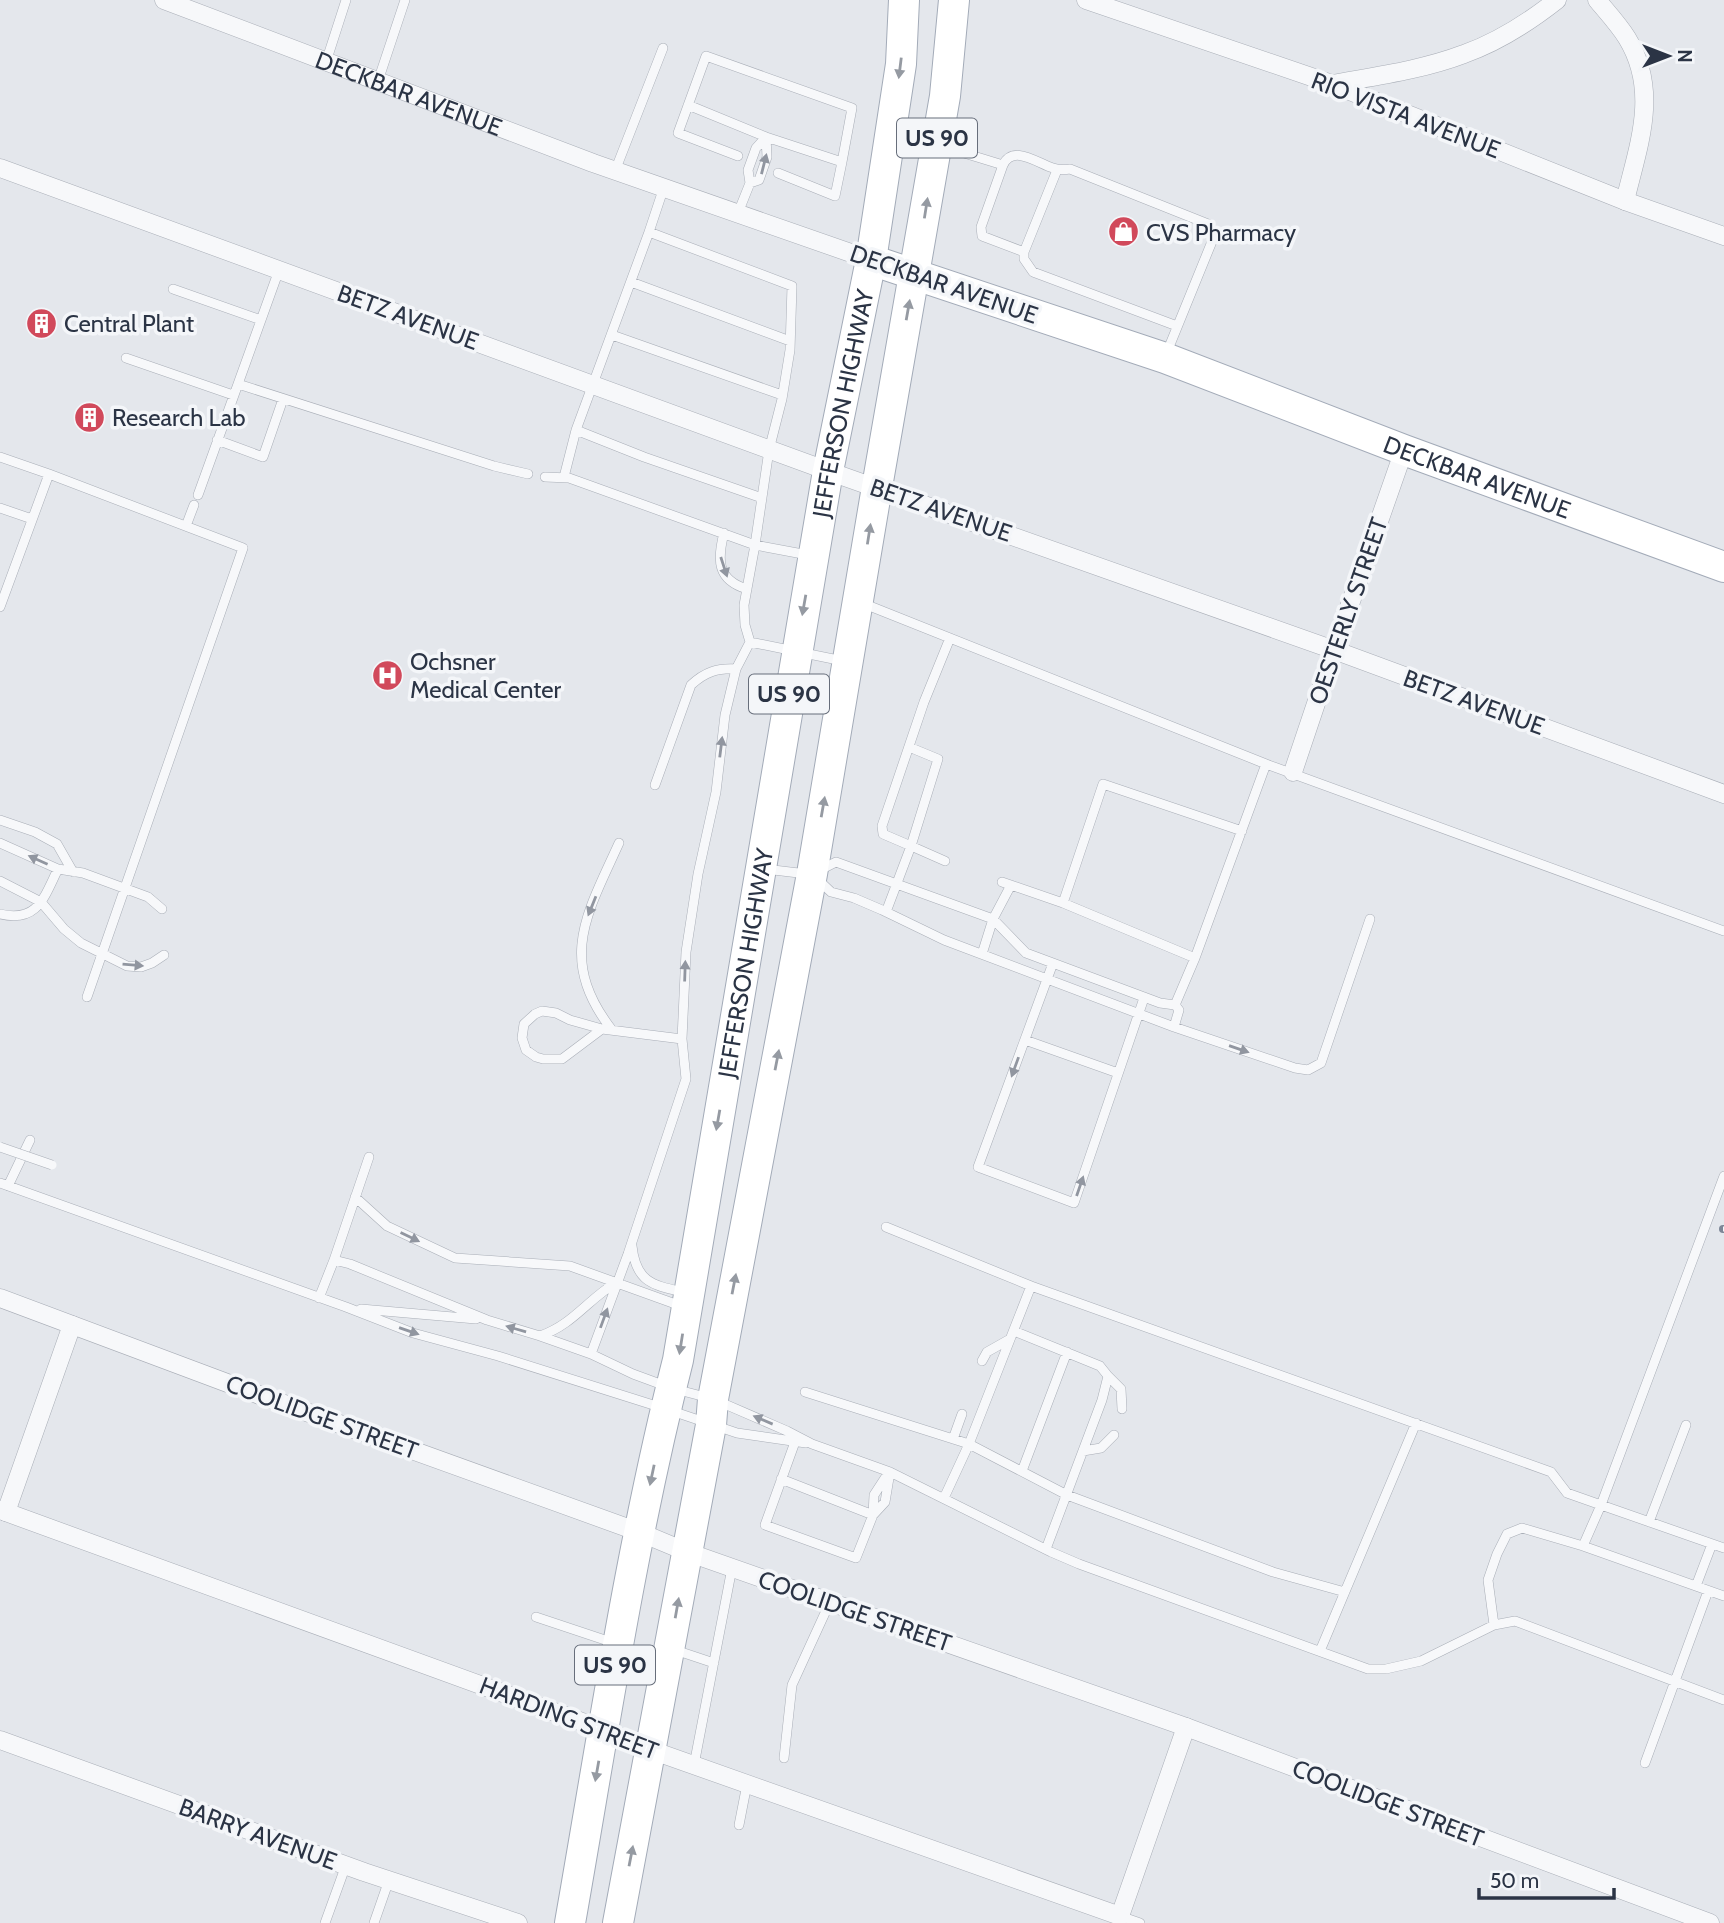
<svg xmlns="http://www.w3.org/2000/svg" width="1724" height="1923" viewBox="0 0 1724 1923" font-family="Cabin,sans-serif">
<rect width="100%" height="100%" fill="#e4e7ec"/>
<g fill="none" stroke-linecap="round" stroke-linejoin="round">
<defs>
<path id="lane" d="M 326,62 L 346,0
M 378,81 L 405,0
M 688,105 L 766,137 L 842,162 L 852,108 L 706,56 L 678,133 L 738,156
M 941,146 L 1003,165 C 1013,144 1037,163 1053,168 C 1059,170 1064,170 1070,169 L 1208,224 L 1213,232 L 1213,239 L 1167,352
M 1003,165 L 981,227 L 982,236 L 1024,252 L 1024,259 L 1033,272 L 1177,326
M 615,171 L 663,48
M 778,173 L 835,196 L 842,162
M 750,183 L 759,180 L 767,157 L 766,137
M 664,187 L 649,232 L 792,286 L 790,350 L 782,399 L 769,450 L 755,545 L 744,605 L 745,625 L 750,642 L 843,661
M 738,213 L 750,183 L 748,170 L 756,148 L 766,137
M 649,232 L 576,430 L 644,457 L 762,498
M 1024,252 L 1057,170
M 631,282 L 790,341
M 173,289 L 261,320
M 612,335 L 782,395
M 126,358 L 233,395
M 238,384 L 279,270
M 217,440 L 263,457 L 283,399
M 0,457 L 49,474 L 243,548 L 87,997
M 545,477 L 569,478 L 755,545 L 808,555
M 564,477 L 576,430
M 198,495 L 238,384 L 494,466 L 528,474
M 0,508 L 32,519
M 186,526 L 194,505
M 724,533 C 717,560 717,580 747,589
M 862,603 L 1266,764 L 1724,931
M 0,607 L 49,474
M 909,747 L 938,759 L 911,846 L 945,861
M 655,785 L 691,685 C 705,672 717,668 736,669
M 0,820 L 35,832 L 57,844 L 73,872
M 0,843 L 58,869 L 83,873 L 148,897 L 162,909
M 836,862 L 993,919 L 1026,953 L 1160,1003 L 1175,1005 L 1179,1010 L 1174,1027 L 944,940 L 882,910 L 854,898 L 831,892 L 812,874 Z
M 765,869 L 807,874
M 0,881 L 41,902 L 64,929 L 81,943 L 127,966 L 141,967 L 152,963 L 164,955
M 1002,882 L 1063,903 L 1195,958 L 1175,1005
M 1063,903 L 1103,784 L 1242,831
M 886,912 L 911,846 L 883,834 L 882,826 L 924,702 L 950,638
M 0,914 C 38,923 44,897 58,869
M 982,954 L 993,919 L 1011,885
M 1195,958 L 1266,764
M 1053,963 L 978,1167 L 1074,1203 L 1144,998
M 1174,1027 L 1295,1068 L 1308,1070 L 1321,1063 L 1370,919
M 602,1029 L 562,1059 L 543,1059 L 536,1057 L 526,1050 L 522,1038 L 524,1024 L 535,1014 L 542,1011 L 556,1013 L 570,1020 L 602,1029 L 682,1039
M 612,1030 C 557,959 587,914 619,843
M 1025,1040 L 1118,1073
M 0,1183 L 346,1307 L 413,1333 L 498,1356 L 666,1409 L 737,1433 L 806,1443
M 8,1186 L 30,1140
M 355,1197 L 387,1226 L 455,1258 L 570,1266 L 681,1306
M 886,1227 L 1031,1286
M 632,1246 C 636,1282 652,1285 683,1292
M 334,1260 L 350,1264 L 487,1320 L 540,1336 L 591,1354 L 633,1374 L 671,1388 L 713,1399 L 787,1431 L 812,1444 L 890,1472 L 1051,1552 L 1079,1564 L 1368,1669 L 1386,1669 L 1421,1661 L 1494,1625 L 1515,1621 L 1724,1700
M 319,1298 L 334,1260 L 369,1157
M 361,1309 L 476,1319
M 1014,1331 L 1100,1366 L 1108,1376 L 1102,1400 L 1046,1549
M 540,1336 C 574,1324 588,1299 617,1282
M 591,1354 L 628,1254 L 686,1079 L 682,1039 L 686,952 L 698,874 L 716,792 L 725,715 L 736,669 L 750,642
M 982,1361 L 987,1352 L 1010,1339
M 1108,1376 L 1121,1389 L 1122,1409
M 805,1392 L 969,1444 L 944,1498
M 953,1439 L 962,1414
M 1083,1451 L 1101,1448 L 1114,1435
M 1022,1471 L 1067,1352
M 781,1479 L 873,1515 L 856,1558 L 765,1525 L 795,1442
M 873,1515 L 885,1502 L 890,1472
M 873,1515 L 874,1495 L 887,1475
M 1649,1522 L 1686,1425
M 1583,1546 L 1724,1596
M 1696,1586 L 1712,1544
M 1345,1592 L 1273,1572 L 1067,1495 L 969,1444 L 1031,1286 L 1551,1472 L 1567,1493 L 1601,1505 L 1724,1176
M 536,1617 L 614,1643
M 1494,1625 L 1488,1580 L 1497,1554 L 1507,1534 L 1522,1528 L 1583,1546 L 1601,1505 L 1724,1548
M 672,1649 L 714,1663
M 1320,1651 L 1416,1423
M 784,1758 L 792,1685 L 830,1602
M 1645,1763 L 1708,1591
M 694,1765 L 732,1568
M 739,1825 L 747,1784
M 1120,1916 L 1140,1923
M 325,1923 L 346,1865
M 374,1923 L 389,1880"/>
<g id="street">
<path id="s1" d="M 164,0 L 593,163 L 871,260"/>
<path d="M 1086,0 L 1332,84 L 1625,201 L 1724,236"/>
<path d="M 1597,0 C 1607,12 1619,25 1627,38 C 1660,92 1638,146 1625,201"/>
<path d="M 1332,84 C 1376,76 1422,70 1464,54 C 1498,42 1529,22 1557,0"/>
<path d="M 0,168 L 828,471 L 1334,650 L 1724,794"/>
<path d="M 1293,772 L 1334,650 L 1404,450"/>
<path d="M 0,1298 L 262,1396 L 639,1532 L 687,1552 L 1186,1727 L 1710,1923"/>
<path d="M 0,1510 L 604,1730 L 651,1750 L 1120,1916 L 1186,1727"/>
<path d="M 6,1512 L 72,1325"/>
<path d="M 0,1740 L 364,1872 L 518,1923"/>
</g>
<g id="primary">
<path id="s2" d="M 871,260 L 1165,358 L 1404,450 L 1724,567"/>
<path id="s3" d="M 570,1923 C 603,1735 631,1545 678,1360 L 828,471 L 871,260 L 901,64 L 904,0"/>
<path d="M 618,1923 L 711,1425 L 713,1399 L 812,874 L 877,487 L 945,96 L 954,0"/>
</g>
</defs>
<use href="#lane" stroke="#a9aeb7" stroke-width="10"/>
<use href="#street" stroke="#a9aeb7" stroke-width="19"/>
<use href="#primary" stroke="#a3abb8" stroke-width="32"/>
<use href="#lane" stroke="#f7f8fa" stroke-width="9"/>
<use href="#street" stroke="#f7f8fa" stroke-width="18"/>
<use href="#primary" stroke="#fff" stroke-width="30"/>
<defs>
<path id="rail" d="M 1723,1229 L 1724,1229"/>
</defs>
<use href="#rail" stroke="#7d8696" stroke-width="8"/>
<use href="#rail" stroke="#f4f6f9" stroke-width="5" stroke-dasharray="16" stroke-linecap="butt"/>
<defs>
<path id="lane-bridge" d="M 0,1147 L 52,1165"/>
</defs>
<use href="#lane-bridge" stroke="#a9aeb7" stroke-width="10" stroke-linecap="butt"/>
<use href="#lane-bridge" stroke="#f7f8fa" stroke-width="9"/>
</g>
<defs><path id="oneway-solid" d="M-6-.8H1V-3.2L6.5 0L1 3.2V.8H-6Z" transform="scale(1.75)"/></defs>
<g fill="#959aa2">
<use href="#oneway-solid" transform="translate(900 68) rotate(97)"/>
<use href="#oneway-solid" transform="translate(926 208) rotate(-81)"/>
<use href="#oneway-solid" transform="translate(908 310) rotate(-80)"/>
<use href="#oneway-solid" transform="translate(869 534) rotate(-81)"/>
<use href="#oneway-solid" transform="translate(804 605) rotate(100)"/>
<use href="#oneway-solid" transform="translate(823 807) rotate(-80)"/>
<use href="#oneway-solid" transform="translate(777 1060) rotate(-79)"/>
<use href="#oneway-solid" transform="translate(718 1120) rotate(100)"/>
<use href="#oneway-solid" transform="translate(734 1284) rotate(-79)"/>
<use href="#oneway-solid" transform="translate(681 1344) rotate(99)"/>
<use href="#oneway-solid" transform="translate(652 1475) rotate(102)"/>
<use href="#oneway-solid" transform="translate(677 1608) rotate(-80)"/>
<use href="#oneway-solid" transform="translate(597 1771) rotate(100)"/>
<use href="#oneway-solid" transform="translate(631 1856) rotate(-79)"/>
</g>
<g fill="#9196a0">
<use href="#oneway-solid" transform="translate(764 164) rotate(-76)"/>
<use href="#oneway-solid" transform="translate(724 567) rotate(72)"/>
<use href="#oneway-solid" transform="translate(721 747) rotate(-83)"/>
<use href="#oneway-solid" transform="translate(38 860) rotate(-156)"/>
<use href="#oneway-solid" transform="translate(592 906) rotate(112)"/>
<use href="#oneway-solid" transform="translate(133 965) rotate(5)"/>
<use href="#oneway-solid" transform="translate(685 971) rotate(-88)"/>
<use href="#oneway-solid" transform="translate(1239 1049) rotate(19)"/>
<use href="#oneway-solid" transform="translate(1015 1067) rotate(110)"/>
<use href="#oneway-solid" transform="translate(1080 1186) rotate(-71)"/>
<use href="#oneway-solid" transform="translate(410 1237) rotate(26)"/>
<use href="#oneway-solid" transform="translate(604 1318) rotate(-70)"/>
<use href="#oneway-solid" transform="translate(516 1329) rotate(-164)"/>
<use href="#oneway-solid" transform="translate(409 1331) rotate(19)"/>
<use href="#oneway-solid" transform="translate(763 1420) rotate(-157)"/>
</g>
<defs>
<symbol id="shop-disc" viewBox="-11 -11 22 22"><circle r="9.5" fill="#d1495b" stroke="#f4f6f9"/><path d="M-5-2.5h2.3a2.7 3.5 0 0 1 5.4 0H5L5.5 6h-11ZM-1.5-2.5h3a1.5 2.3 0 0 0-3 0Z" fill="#fff"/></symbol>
<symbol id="building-disc" viewBox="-11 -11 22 22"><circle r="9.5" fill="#d1495b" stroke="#f4f6f9"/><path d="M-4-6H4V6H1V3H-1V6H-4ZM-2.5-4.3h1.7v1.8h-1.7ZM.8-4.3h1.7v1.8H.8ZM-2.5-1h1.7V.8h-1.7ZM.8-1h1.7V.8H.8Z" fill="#fff"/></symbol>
<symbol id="hospital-disc" viewBox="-11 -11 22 22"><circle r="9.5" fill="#d1495b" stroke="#f4f6f9"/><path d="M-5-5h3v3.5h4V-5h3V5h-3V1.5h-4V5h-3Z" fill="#fff"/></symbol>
</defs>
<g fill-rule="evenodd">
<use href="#shop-disc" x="1106" y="214" width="35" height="35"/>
<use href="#building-disc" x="24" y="306" width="35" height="35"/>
<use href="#building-disc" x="72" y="400" width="35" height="35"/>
<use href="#hospital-disc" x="370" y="658" width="35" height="35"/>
</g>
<g text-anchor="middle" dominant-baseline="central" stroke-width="7" stroke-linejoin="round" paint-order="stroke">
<g fill="#f4f6f9" stroke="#676e7b" stroke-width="2">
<rect x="897" y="118.5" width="80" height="39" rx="5"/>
<rect x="749" y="674.5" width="80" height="39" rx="5"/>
<rect x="575" y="1645.5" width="80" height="39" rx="5"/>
</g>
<g font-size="23" font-weight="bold" fill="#2b3445">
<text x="937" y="138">US 90</text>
<text x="789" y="694">US 90</text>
<text x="615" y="1665">US 90</text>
</g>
<g font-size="24" fill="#2b3445" stroke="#f4f6f9">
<text stroke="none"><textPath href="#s1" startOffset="262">DECKBAR AVENUE</textPath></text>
<text transform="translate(1406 115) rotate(21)">RIO VISTA AVENUE</text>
<text transform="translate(944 284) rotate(19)">DECKBAR AVENUE</text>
<text transform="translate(408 317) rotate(20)">BETZ AVENUE</text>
<text stroke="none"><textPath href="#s3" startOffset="1544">JEFFERSON HIGHWAY</textPath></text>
<text stroke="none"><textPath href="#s2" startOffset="644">DECKBAR AVENUE</textPath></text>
<text transform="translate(941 510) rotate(19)">BETZ AVENUE</text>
<text transform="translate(1348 611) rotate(-71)">OESTERLY STREET</text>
<text transform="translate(1474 702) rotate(20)">BETZ AVENUE</text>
<text stroke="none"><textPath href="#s3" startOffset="976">JEFFERSON HIGHWAY</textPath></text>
<text transform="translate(322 1417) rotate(20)">COOLIDGE STREET</text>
<text transform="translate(855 1611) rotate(19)">COOLIDGE STREET</text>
<text transform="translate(569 1718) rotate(21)">HARDING STREET</text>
<text transform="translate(1388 1803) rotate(21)">COOLIDGE STREET</text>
<text transform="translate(258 1834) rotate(20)">BARRY AVENUE</text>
</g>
<g font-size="24" fill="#2b3445" stroke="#f4f6f9" text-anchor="start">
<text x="1146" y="232">CVS Pharmacy</text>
<text x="64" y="323">Central Plant</text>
<text x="112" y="417">Research Lab</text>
<text x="410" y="661">Ochsner<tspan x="410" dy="28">Medical Center</tspan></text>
</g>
</g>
<g transform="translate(1668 56) rotate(90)" stroke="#f4f6f9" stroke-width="5" paint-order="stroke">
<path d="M0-5L12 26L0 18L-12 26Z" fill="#2b3445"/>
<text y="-10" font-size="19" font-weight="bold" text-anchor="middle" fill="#2b3445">N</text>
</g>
<path d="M1479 1888v10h135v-10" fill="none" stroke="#2b3445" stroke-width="3.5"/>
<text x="1490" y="1888" font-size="21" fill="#2b3445" stroke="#f4f6f9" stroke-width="5" paint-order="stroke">50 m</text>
</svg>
